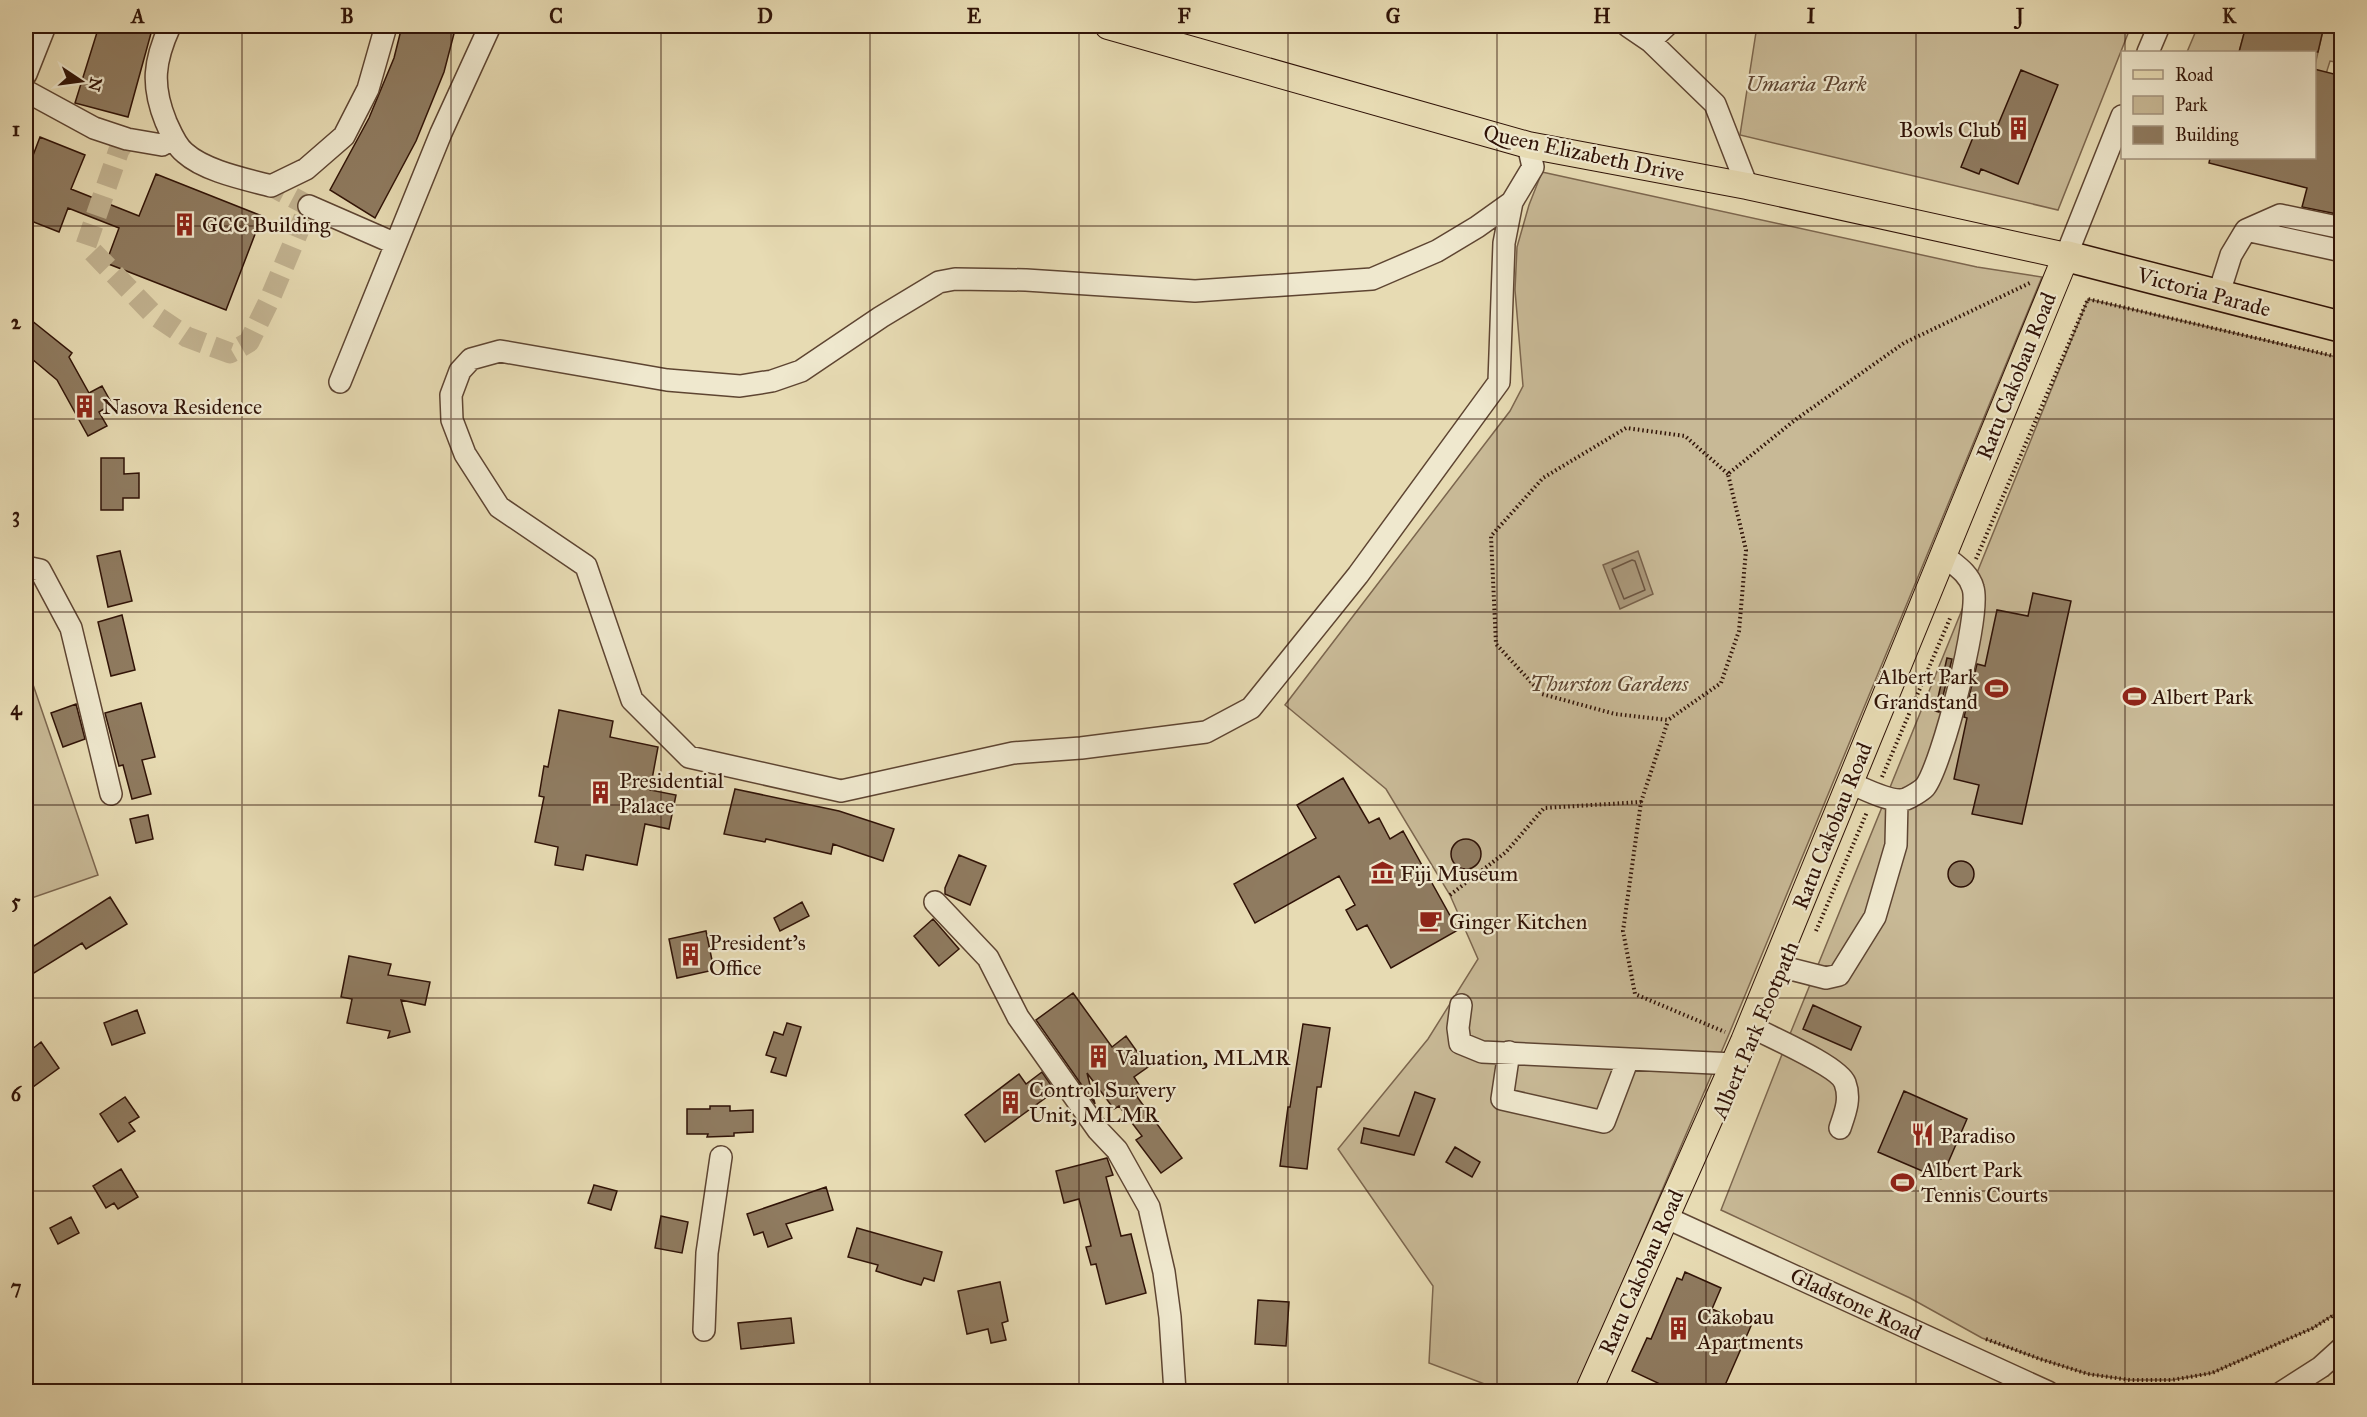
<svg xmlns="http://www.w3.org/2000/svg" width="2367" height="1417" viewBox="0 0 2367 1417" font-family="'IM FELL Great Primer',serif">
<rect width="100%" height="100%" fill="#e7dbb3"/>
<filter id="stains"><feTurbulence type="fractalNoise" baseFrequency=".00333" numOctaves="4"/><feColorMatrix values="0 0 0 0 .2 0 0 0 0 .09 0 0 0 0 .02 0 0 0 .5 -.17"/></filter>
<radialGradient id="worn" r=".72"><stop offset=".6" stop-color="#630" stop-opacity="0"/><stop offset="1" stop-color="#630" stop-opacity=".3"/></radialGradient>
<path fill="#c8b996" stroke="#7c664e" stroke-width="1.5" d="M 1757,26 L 2131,26 L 2058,210 L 1740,135 Z
M 2198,26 L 2246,26 L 2239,52 L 2187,52 Z
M 2324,26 L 2341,26 L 2341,63 L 2330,61 L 2315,109 L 2315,65 Z
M 1542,172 L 1977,267 L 2042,277 L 1729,1034 L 1576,1391 L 1503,1391 L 1429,1363 L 1433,1286 L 1338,1149 L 1428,1039 L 1478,959 L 1450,895 L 1386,789 L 1285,705 L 1510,411 L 1523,386 L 1515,290 L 1517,247 L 1529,205 Z
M 2088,299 L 2341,358 L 2341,1310 L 2313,1328 L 2212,1373 L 2172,1380 L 2130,1380 L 2088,1374 L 2040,1359 L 1982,1338 L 1910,1298 L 1721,1210 L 1790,1034 Z
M 26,664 L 98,875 L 26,900 Z"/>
<path fill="#a99779" stroke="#79624b" stroke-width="1.5" d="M 1638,551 L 1653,594 L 1620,609 L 1603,565 Z"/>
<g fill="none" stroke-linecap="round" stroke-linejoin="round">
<path stroke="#6c5540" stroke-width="1.5" d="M 1632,560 L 1635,561 L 1645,590 L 1624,599 L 1612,569 Z"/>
</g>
<path fill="#8f7b60" stroke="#301307" stroke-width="1.5" d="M 99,26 L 153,26 L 128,117 L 75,103 Z
M 402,26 L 456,26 L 444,72 L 416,141 L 375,218 L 330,190 L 369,118 L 394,58 Z
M 2246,26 L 2324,26 L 2318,52 L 2239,52 Z
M 2314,69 L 2342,76 L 2342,215 L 2302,207 L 2307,188 L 2209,163 L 2210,158 L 2314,158 Z
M 2021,70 L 2058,85 L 2018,184 L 1981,169 L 1979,174 L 1961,167 L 1978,125 L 1995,132 Z
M 40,137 L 85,155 L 71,189 L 139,216 L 156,174 L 262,216 L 226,310 L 106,263 L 119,228 L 68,208 L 59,232 L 26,219 L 26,174 Z
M 26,316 L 72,353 L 69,357 L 89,393 L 102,386 L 112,404 L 99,412 L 107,426 L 88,436 L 57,380 L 26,354 Z
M 101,458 L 124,458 L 124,474 L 139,473 L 139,498 L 123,498 L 123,510 L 101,510 Z
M 120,551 L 132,601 L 108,607 L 97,556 Z
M 2033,593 L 2071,601 L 2022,824 L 1972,814 L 1979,785 L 1954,779 L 1967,718 L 1964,717 L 1977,664 L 1985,666 L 1997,610 L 2028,616 Z
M 122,615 L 135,670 L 111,676 L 98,622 Z
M 1947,658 L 1952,659 L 1939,712 L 1935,711 Z
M 141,703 L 155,757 L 142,760 L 151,794 L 132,799 L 123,765 L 119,766 L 105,713 Z
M 76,704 L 85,739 L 63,747 L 51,713 Z
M 559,710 L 613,721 L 610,737 L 658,747 L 650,790 L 676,795 L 669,829 L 645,824 L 637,865 L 586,855 L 583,870 L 555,865 L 558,847 L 535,842 L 544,797 L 539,796 L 544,766 L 548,767 Z
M 1343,778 L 1369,823 L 1379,818 L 1390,839 L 1403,831 L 1458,930 L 1391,968 L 1367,925 L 1357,930 L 1346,910 L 1355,905 L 1339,876 L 1255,923 L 1234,884 L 1316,838 L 1297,805 Z
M 735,789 L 839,811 L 894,829 L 883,861 L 833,844 L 831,854 L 766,839 L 765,842 L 724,834 Z
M 148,815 L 153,839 L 136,843 L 130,819 Z
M1451 854a15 15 0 1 1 30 0a15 15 0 1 1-30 0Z
M 959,855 L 986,866 L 970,905 L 945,894 L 945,888 Z
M1948 874a13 13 0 1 1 26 0a13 13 0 1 1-26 0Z
M 110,897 L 127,924 L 86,949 L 82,943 L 26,978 L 26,951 Z
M 802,902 L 809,916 L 780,931 L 774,918 Z
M 933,919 L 959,949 L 939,966 L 914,936 Z
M 706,931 L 714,970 L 677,978 L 669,939 Z
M 349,956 L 391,964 L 388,975 L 430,982 L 425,1005 L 401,1000 L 410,1032 L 388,1038 L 390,1031 L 347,1023 L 352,999 L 341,997 Z
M 1073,993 L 1112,1047 L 1126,1036 L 1148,1067 L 1134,1077 L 1142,1089 L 1135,1094 L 1182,1158 L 1161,1173 L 1136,1140 L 1142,1136 L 1119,1106 L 1114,1109 L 1087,1073 L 1095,1104 L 1036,1020 Z
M 1813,1005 L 1861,1027 L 1851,1050 L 1803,1029 Z
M 137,1010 L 145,1033 L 112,1045 L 104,1023 Z
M 787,1023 L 801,1027 L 786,1076 L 771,1072 L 776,1058 L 766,1055 L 774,1032 L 783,1035 Z
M 1303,1024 L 1330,1028 L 1321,1087 L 1317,1087 L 1307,1169 L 1280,1166 L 1288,1107 L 1290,1107 Z
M 41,1042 L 59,1068 L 26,1092 L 26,1054 Z
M 1042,1072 L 1055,1091 L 985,1142 L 965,1115 L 1019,1074 L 1026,1084 Z
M 1904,1091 L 1967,1119 L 1941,1179 L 1878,1152 Z
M 1415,1092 L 1435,1099 L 1414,1155 L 1361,1143 L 1364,1128 L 1399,1136 Z
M 125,1097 L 139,1117 L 129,1123 L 135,1131 L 118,1142 L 100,1114 Z
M 710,1106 L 730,1106 L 730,1111 L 753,1110 L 753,1132 L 734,1133 L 734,1136 L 707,1137 L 708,1134 L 687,1134 L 687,1109 L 710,1109 Z
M 1455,1147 L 1480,1162 L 1472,1177 L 1446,1162 Z
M 1107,1158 L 1113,1175 L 1106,1177 L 1121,1236 L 1131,1234 L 1146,1293 L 1106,1304 L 1096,1264 L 1091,1265 L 1086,1247 L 1091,1246 L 1079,1199 L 1064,1203 L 1056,1171 Z
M 121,1169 L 138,1197 L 118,1209 L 114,1203 L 106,1208 L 93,1186 Z
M 594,1185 L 617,1191 L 611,1210 L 588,1203 Z
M 826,1187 L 833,1210 L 786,1224 L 792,1238 L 768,1247 L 763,1232 L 754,1235 L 747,1214 Z
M 661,1216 L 688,1222 L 682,1253 L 655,1248 Z
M 71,1217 L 79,1233 L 58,1244 L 50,1228 Z
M 857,1228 L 942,1252 L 934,1281 L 924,1278 L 921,1285 L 904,1280 L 876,1271 L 878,1265 L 848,1257 Z
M 1685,1272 L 1721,1288 L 1712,1309 L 1751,1326 L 1722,1392 L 1677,1392 L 1632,1371 L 1647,1338 L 1651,1339 L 1677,1278 L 1682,1280 Z
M 1000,1282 L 1008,1321 L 1002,1323 L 1006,1340 L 991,1343 L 988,1329 L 967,1334 L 958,1291 Z
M 1258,1300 L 1289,1302 L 1286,1346 L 1255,1344 Z
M 791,1318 L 794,1343 L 741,1349 L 738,1323 Z"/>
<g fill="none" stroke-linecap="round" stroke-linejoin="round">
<path stroke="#c2b391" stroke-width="21" stroke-dasharray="21 10" stroke-linecap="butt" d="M 127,139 L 119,150 L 86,245 L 153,314 L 187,337 L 230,353 L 249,342 L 269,301 L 309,206 L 271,186"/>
<defs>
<path id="minor" d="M 170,26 C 154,61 151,85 166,122 C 171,133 176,146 185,153 C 205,171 245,179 271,186 L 306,169 L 344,136 L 368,89 L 386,26
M 1628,26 L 1650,41 L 1715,104 L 1747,186
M 1650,41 L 1666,26
M 2148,52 L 2159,26
M 26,74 L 45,26
M 26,91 L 94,128 L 127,139 L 162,145 L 173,137
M 1512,202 L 1477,227 L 1437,251 L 1372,279 L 1195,291 L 1026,280 L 955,279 L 939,282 L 881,317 L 801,371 L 772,381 L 740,386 L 667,380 L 500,351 L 471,359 L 460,371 L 451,395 L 452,420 L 465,454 L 499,507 L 586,566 L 632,700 L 689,757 L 841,791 L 1013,753 L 1081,748 L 1206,732 L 1251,708 L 1358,575 L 1499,382 L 1504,243 L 1512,202 L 1533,167 L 1528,145
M 309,206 L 396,244
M 2246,230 L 2342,251
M 2066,256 L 2122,116
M 2218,296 L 2231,255 L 2246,230 L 2280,215 L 2342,228
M 340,382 L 441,133 L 490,26
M 26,567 L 40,570 L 71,628 L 111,794
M 1850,783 C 1863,788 1892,804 1906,799 C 1911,797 1921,791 1925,787 C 1942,765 1981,614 1973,588 C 1969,573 1955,565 1943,555
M 935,902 L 988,958 L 1018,1017 L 1098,1130 L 1117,1150 L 1149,1207 L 1164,1272 L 1170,1317 L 1175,1392
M 1775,965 L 1826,978 L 1839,975 L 1875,917 L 1896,845 L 1897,801
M 1461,1005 L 1458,1028 L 1460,1043 L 1482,1052 L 1734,1064
M 1750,1026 C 1768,1036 1839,1066 1845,1083 C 1851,1099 1845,1113 1840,1128
M 1509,1052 L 1502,1099 L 1604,1122 L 1628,1059
M 1665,1217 L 2048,1392
M 704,1330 L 707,1253 L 721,1157
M 2282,1392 L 2321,1367 L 2342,1348"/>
<path id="major" d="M 1108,26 L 1528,145 L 1747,186 L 2066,256 L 1744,1041 L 1588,1392"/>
<path id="highway" d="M 2066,256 L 2342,327"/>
</defs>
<use href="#minor" stroke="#5e4532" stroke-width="24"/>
<use href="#major" stroke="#301307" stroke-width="28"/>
<use href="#highway" stroke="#301307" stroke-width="33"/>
<path stroke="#301307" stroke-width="4" stroke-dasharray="1.5 3" stroke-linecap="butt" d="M 1728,474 L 1685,436 L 1626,428 L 1543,478 L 1491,536 L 1496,644 L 1542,694 L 1615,714 L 1668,720 L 1721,683 L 1739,631 L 1746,550 L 1728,474 L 1795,420 L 1904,343 L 2032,282
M 1976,559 L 2088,299 L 2342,358
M 1882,777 L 1951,616
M 1641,802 L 1668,721
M 1450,895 L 1506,852 L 1544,808 L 1641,802 L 1623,931 L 1635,994 L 1725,1032
M 1816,931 L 1867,812
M 1986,1339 L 2040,1359 L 2088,1374 L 2130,1380 L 2172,1380 L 2212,1373 L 2313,1328 L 2342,1310"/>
<use href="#minor" stroke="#efe8ce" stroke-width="21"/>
<use href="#major" stroke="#e7dbb3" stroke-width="26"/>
<use href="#highway" stroke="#e7dbb3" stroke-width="30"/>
</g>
<path fill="none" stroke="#301307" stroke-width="1.5" stroke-opacity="0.55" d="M 242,26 L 242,1392M 451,26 L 451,1392M 661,26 L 661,1392M 870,26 L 870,1392M 1079,26 L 1079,1392M 1288,26 L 1288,1392M 1497,26 L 1497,1392M 1706,26 L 1706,1392M 1916,26 L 1916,1392M 2125,26 L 2125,52M 2125,158 L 2125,1392M 26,226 L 2342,226M 26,419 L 2342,419M 26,612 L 2342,612M 26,805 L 2342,805M 26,998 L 2342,998M 26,1191 L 2342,1191"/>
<defs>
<symbol id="building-bare" viewBox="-9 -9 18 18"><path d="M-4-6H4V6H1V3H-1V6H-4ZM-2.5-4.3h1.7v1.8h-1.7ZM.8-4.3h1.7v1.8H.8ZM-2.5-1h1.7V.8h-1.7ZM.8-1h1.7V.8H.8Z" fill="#8f2418" stroke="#efe8ce" stroke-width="2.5" paint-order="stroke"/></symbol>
<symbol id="stadium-bare" viewBox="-9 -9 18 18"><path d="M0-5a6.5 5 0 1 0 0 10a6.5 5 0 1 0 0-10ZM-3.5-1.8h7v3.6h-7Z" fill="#8f2418" stroke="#efe8ce" stroke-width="2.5" paint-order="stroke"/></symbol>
<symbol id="museum-bare" viewBox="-9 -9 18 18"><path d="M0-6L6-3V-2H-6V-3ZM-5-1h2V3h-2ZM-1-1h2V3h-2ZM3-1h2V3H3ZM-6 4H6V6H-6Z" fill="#8f2418" stroke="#efe8ce" stroke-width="2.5" paint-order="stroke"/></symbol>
<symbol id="cafe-bare" viewBox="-9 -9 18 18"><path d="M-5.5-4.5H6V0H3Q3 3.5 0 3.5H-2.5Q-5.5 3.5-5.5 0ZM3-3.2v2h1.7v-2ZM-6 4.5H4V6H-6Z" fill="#8f2418" stroke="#efe8ce" stroke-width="2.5" paint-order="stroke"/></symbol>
<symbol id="restaurant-bare" viewBox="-9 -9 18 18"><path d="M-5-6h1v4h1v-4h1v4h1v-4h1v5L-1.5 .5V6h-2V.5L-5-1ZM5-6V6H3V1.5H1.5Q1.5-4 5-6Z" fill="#8f2418" stroke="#efe8ce" stroke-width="2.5" paint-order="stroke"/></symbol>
</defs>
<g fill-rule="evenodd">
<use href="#building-bare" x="2002" y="112" width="33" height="33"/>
<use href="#building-bare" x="168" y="208" width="33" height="33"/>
<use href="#building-bare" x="68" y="390" width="33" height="33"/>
<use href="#stadium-bare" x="1980" y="672" width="33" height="33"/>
<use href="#stadium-bare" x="2118" y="680" width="33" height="33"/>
<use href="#building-bare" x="584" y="776" width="33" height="33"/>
<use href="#museum-bare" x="1366" y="856" width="33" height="33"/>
<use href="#cafe-bare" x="1414" y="904" width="33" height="33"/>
<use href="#building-bare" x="674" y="938" width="33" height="33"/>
<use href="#building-bare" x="1082" y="1040" width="33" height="33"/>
<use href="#building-bare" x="994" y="1086" width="33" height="33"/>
<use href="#restaurant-bare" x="1906" y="1118" width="33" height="33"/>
<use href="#stadium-bare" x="1886" y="1166" width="33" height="33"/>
<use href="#building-bare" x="1662" y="1312" width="33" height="33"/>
</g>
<g text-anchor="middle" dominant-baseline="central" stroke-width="4.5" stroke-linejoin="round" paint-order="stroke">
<g font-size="22" font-style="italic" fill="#5e4532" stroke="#efe8ce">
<text x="1806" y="83">Umaria Park</text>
<text x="1609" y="683">Thurston Gardens</text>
</g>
<g font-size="22" fill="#301307" stroke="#efe8ce" text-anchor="start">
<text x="2001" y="129" text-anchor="end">Bowls Club</text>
<text x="202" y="224">GCC Building</text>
<text x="102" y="406">Nasova Residence</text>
<text x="1978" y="676" text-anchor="end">Albert Park<tspan x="1978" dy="25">Grandstand</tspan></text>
<text x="2152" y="696">Albert Park</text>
<text x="619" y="780">Presidential<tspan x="619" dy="25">Palace</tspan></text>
<text x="1400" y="873">Fiji Museum</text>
<text x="1449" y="921">Ginger Kitchen</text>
<text x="709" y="942">President's<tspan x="709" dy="25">Office</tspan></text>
<text x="1116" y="1057">Valuation, MLMR</text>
<text x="1029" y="1089">Control Survery<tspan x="1029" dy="25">Unit, MLMR</tspan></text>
<text x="1940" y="1135">Paradiso</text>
<text x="1921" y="1169">Albert Park<tspan x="1921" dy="25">Tennis Courts</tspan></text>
<text x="1697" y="1316">Cakobau<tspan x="1697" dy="25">Apartments</tspan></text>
</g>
<g font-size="22" fill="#301307" stroke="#efe8ce">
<text transform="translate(1584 153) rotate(12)">Queen Elizabeth Drive</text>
<text transform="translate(2204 292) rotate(15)">Victoria Parade</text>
<text transform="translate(2016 376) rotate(-68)">Ratu Cakobau Road</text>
<text transform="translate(1832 826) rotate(-68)">Ratu Cakobau Road</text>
<text transform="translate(1755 1030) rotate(-67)">Albert Park Footpath</text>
<text transform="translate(1641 1272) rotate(-66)">Ratu Cakobau Road</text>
<text transform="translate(1856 1304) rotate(25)">Gladstone Road</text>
</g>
</g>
<rect width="2367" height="1417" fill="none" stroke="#e7dbb3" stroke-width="66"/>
<rect x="2121" y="51" width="195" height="108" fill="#efe8ce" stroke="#a3937e" stroke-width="1.5"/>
<rect x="2133" y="70" width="30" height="9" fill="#e7dbb3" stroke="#a3937e" stroke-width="1.5"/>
<text x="2175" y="81" font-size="18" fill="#301307">Road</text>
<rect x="2133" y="96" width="30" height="18" fill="#c8b996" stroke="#a3937e" stroke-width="1.5"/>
<text x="2175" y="111" font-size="18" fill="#301307">Park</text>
<rect x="2133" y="126" width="30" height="18" fill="#8f7b60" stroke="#a3937e" stroke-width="1.5"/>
<text x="2175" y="141" font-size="18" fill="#301307">Building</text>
<g transform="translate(81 81) rotate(103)" stroke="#efe8ce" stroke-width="4.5" paint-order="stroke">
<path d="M0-4.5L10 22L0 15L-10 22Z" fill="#301307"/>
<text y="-9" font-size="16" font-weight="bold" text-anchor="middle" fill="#301307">N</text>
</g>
<rect x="33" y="33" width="2301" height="1351" fill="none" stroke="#301307" stroke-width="2"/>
<g font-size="20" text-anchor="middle" font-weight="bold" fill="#301307">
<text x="138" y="23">A</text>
<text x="347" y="23">B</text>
<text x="556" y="23">C</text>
<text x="765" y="23">D</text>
<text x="974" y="23">E</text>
<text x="1184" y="23">F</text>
<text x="1393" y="23">G</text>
<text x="1602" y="23">H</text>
<text x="1811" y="23">I</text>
<text x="2020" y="23">J</text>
<text x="2229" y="23">K</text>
<text x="16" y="136">1</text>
<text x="16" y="329">2</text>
<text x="16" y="522">3</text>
<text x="16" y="715">4</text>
<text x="16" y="908">5</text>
<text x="16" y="1101">6</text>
<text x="16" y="1294">7</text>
</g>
<rect width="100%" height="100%" filter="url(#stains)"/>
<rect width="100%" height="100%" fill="url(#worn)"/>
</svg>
